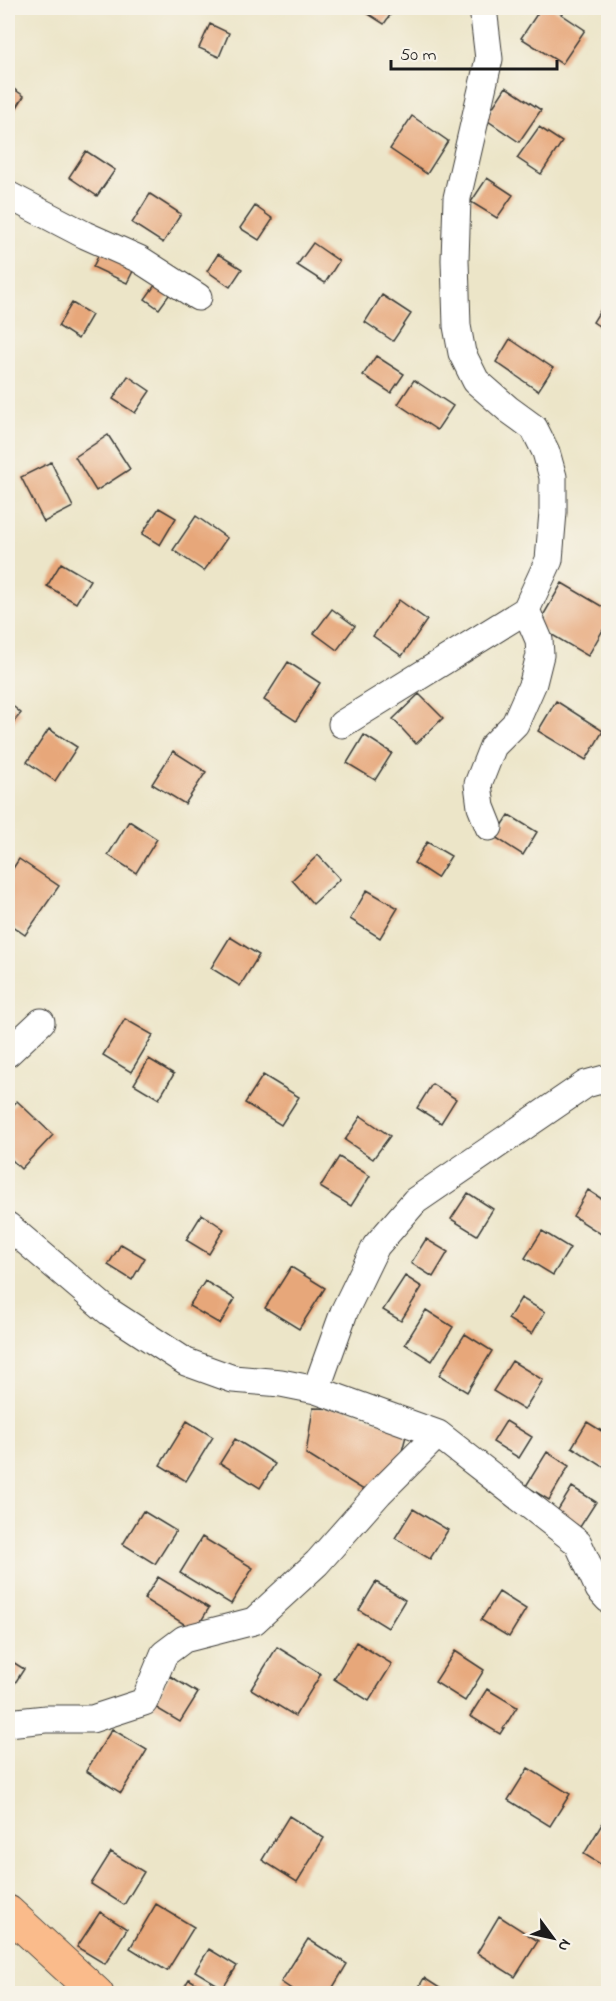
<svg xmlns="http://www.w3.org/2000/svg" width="616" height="2001" viewBox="0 0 616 2001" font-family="'Indie Flower',sans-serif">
<rect width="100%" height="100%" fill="#f7f3e8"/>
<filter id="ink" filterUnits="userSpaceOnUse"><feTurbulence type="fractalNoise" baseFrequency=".0167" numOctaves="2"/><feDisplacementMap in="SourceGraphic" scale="12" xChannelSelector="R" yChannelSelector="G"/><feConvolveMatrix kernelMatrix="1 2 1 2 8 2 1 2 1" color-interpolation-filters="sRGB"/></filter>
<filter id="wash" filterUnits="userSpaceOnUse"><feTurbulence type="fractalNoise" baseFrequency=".008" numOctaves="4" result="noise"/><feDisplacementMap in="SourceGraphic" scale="24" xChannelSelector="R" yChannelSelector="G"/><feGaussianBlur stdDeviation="1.35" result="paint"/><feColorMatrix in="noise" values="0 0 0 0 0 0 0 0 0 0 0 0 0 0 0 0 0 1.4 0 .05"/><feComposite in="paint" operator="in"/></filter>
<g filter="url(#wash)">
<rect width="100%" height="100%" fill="#ece5c8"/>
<g id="blocks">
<path fill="#e7a77a" d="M 359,8 L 395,8 L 384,24 Z
M 541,8 L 552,8 L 585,30 L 562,64 L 521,38 Z
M 210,24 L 229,33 L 219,57 L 199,48 Z
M 8,85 L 24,96 L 8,122 Z
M 506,87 L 541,110 L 519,142 L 485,119 Z
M 412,116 L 448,141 L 427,174 L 390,149 Z
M 539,127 L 562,142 L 541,174 L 517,158 Z
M 86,151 L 115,170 L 97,196 L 69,177 Z
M 487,178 L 513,195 L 497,218 L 471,202 Z
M 150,194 L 181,214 L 163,243 L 132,223 Z
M 255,206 L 273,219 L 259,240 L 240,228 Z
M 313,243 L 339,261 L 325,283 L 297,265 Z
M 101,250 L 135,267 L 127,283 L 93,267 Z
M 218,254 L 242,269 L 230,287 L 207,271 Z
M 158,281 L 172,291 L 159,309 L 145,299 Z
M 382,295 L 411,314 L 393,341 L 365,322 Z
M 608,298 L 608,332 L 593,322 Z
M 72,303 L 92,315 L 78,339 L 58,326 Z
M 510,339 L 553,368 L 538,391 L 496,362 Z
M 376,356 L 404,374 L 391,393 L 363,375 Z
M 128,376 L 150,391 L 135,413 L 113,399 Z
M 414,380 L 453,406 L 437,430 L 398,404 Z
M 108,435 L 130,469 L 96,491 L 75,457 Z
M 51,462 L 73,507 L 44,522 L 21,477 Z
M 159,508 L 176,518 L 160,545 L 142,534 Z
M 196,516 L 227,538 L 204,571 L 173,550 Z
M 61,563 L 90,580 L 76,603 L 47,586 Z
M 562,583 L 608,610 L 608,621 L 588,656 L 537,626 Z
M 399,600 L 427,620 L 402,656 L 373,636 Z
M 332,609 L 355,626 L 337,650 L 314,633 Z
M 288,662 L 320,683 L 296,721 L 264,700 Z
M 419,694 L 443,718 L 416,744 L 393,719 Z
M 556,701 L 603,731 L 586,760 L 538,731 Z
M 8,702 L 21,713 L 8,729 Z
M 49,729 L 77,747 L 55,781 L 27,762 Z
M 364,735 L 392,753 L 375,780 L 347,763 Z
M 173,751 L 206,772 L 185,804 L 152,784 Z
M 509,815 L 537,832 L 523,855 L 495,837 Z
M 129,821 L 157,839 L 136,873 L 108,855 Z
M 427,842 L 451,856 L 437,878 L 414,863 Z
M 318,855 L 340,879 L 313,904 L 292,880 Z
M 19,859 L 59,886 L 25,935 L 8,923 L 8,876 Z
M 367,890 L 398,908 L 380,938 L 350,919 Z
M 230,937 L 259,955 L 240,986 L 211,968 Z
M 125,1019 L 153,1035 L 131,1072 L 103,1055 Z
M 149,1059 L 174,1074 L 159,1099 L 134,1084 Z
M 263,1075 L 299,1097 L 281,1125 L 245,1103 Z
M 432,1084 L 456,1099 L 441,1123 L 417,1108 Z
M 17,1101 L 53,1135 L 21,1169 L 8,1156 L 8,1111 Z
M 361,1116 L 390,1136 L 373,1159 L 345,1140 Z
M 339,1157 L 370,1176 L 351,1206 L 320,1187 Z
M 588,1190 L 608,1203 L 608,1221 L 601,1234 L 573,1216 Z
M 468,1193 L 493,1209 L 477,1235 L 451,1219 Z
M 202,1214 L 224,1229 L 209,1254 L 186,1240 Z
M 542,1231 L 570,1248 L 553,1275 L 525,1258 Z
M 426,1239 L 448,1252 L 433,1277 L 411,1263 Z
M 121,1244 L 145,1258 L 132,1280 L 108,1265 Z
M 291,1267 L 325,1288 L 299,1329 L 265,1308 Z
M 405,1276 L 422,1287 L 401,1321 L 383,1310 Z
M 205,1281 L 235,1299 L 220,1324 L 189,1306 Z
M 521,1298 L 545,1312 L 532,1334 L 508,1319 Z
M 426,1310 L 453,1327 L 432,1361 L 405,1344 Z
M 465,1334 L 492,1351 L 467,1392 L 439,1375 Z
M 512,1361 L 543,1380 L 524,1410 L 493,1391 Z
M 313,1408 L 346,1409 L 407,1432 L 400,1459 L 367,1492 L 306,1454 Z
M 187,1421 L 213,1437 L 186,1481 L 160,1465 Z
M 506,1421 L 532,1437 L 519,1458 L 493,1442 Z
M 587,1422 L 608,1435 L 608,1463 L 605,1468 L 572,1447 Z
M 235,1439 L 275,1464 L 260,1488 L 220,1463 Z
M 547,1452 L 569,1466 L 549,1500 L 526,1486 Z
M 572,1487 L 596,1502 L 580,1527 L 556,1513 Z
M 413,1509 L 448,1530 L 430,1559 L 395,1538 Z
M 143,1511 L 176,1531 L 155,1564 L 123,1544 Z
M 202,1537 L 253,1568 L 231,1604 L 180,1573 Z
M 158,1577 L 209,1608 L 195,1631 L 144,1599 Z
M 376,1582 L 405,1600 L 388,1628 L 359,1610 Z
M 499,1592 L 526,1609 L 509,1637 L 481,1620 Z
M 356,1642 L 392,1664 L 369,1701 L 334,1679 Z
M 277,1647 L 321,1674 L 295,1716 L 251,1689 Z
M 455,1651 L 484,1670 L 465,1701 L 435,1682 Z
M 8,1659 L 24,1669 L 8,1694 Z
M 170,1676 L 198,1693 L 180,1722 L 153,1706 Z
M 487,1689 L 517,1707 L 500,1734 L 470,1716 Z
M 112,1729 L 147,1750 L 121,1793 L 86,1771 Z
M 528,1768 L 570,1794 L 550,1826 L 508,1800 Z
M 608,1814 L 608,1869 L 584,1854 Z
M 289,1816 L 324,1838 L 297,1882 L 262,1860 Z
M 111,1852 L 144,1872 L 124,1905 L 91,1884 Z
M 156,1904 L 194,1927 L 167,1971 L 130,1948 Z
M 100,1912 L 127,1929 L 105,1964 L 77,1947 Z
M 499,1916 L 538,1941 L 515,1977 L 477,1953 Z
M 308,1939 L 347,1964 L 329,1994 L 299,1994 L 281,1982 Z
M 209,1949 L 237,1966 L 223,1988 L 195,1971 Z
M 424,1978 L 449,1994 L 415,1994 Z
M 189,1979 L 213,1994 L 180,1994 Z"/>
</g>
</g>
<g filter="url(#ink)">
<use href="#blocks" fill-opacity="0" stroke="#3b3a36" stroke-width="1.5"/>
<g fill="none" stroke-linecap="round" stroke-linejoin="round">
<defs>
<path id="minor" d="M 8,195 L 85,235 L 139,259 L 198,297
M 342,724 L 526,610 L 549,560 L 553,512 L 553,477 L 546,452 L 534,428 L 508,409 L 476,381 L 462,353 L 457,326 L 455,260 L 457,198 L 489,59 L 483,8
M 489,827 L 481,807 L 478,784 L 493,746 L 515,724 L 533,683 L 540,655 L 539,640 L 526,610
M 8,1053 L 41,1022
M 8,1226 L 108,1311 L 186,1362 L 233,1379 L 281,1383 L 316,1390 L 438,1434 L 578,1543 L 599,1589 L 608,1599
M 316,1390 L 344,1312 L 376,1246 L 415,1201 L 586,1084 L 608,1078
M 8,1723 L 46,1719 L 92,1719 L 144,1702 L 164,1654 L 184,1639 L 254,1621 L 317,1563 L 379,1493 L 438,1434"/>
<path id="highway" d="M 8,1912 L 97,1994"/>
</defs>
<use href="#minor" stroke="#3b3a36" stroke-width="29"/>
<use href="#highway" stroke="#3b3a36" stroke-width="35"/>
<use href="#minor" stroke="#fff" stroke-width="27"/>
<use href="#highway" stroke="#fabb8b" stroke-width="33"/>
</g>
</g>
<rect width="616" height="2001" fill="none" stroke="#f7f3e8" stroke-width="30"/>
<g transform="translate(553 1938) rotate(123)" stroke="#f7f3e8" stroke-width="4.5" paint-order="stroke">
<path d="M0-4.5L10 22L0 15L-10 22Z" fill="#1c1c1c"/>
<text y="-9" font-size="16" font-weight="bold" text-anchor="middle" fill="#1c1c1c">N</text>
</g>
<path d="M391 60v9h166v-9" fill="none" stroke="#1c1c1c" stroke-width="3"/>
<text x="400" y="60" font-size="18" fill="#1c1c1c" stroke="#f7f3e8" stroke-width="4.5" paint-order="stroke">50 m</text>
</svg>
